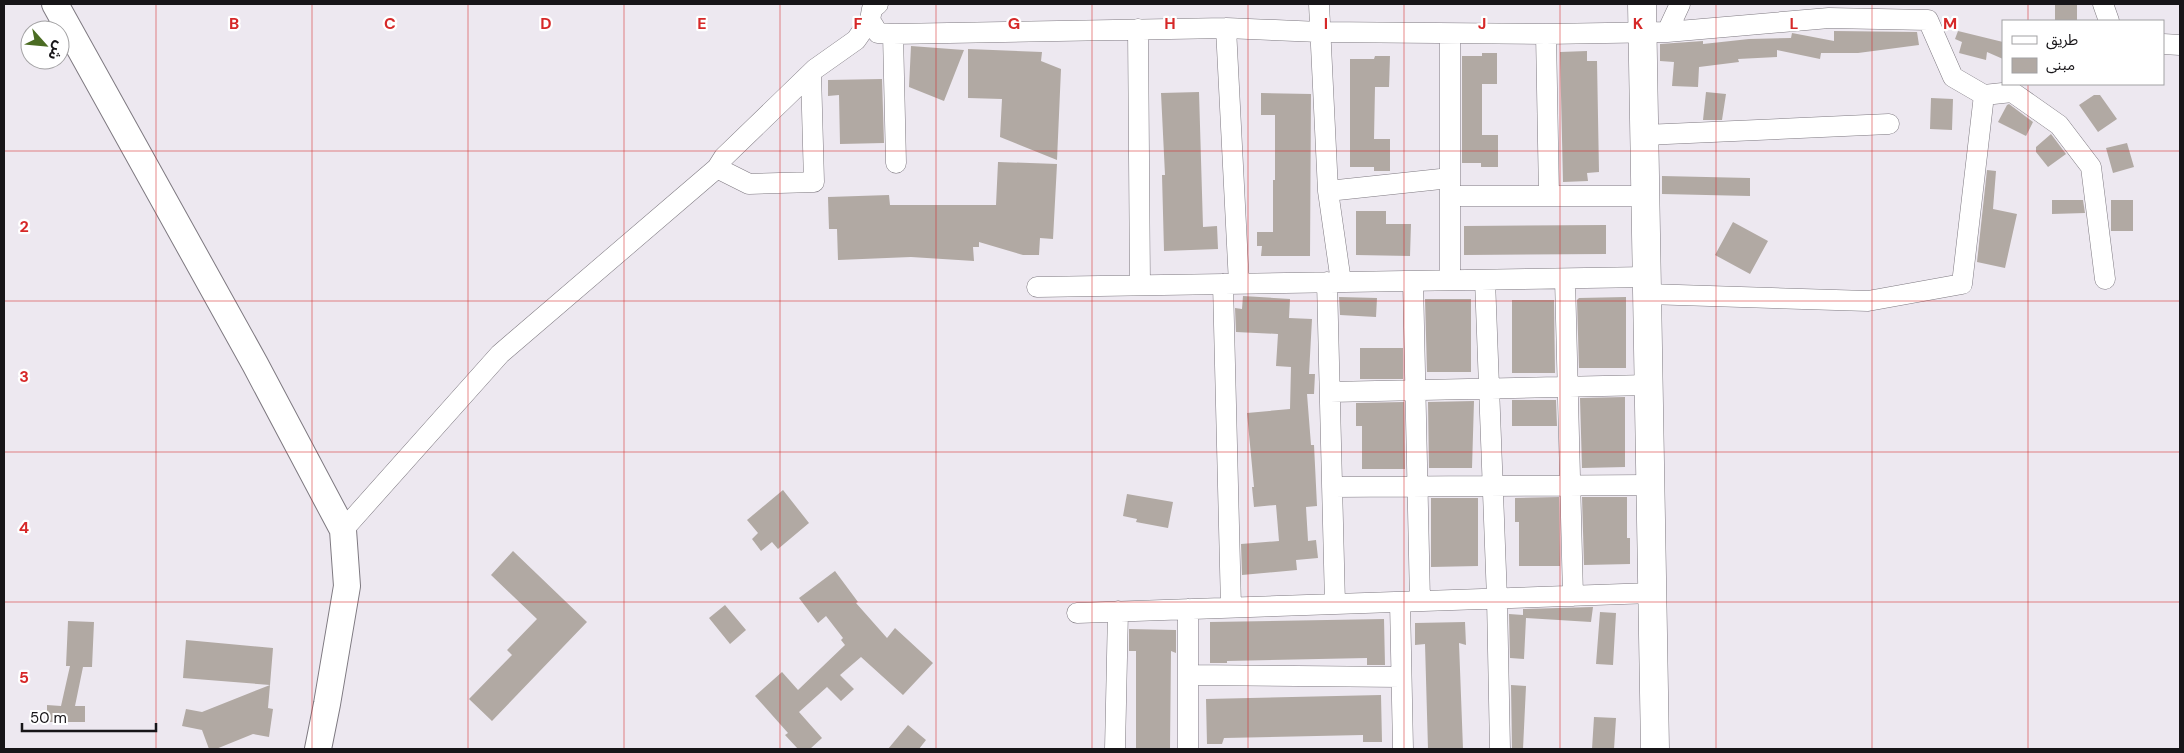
<svg xmlns="http://www.w3.org/2000/svg" width="2184" height="753" viewBox="0 0 2184 753" font-family="'DM Sans','Noto Sans Arabic',sans-serif">
<rect width="100%" height="100%" fill="#ede8f0"/>
<path fill="#b1a9a3" d="M 2055,4 L 2077,4 L 2077,21 L 2055,21 Z
M 1834,31 L 1917,32 L 1919,45 L 1858,53 L 1821,53 L 1820,59 L 1777,50 L 1777,57 L 1738,59 L 1739,62 L 1699,67 L 1698,87 L 1672,86 L 1674,62 L 1660,61 L 1660,44 L 1703,41 L 1703,44 L 1749,39 L 1791,38 L 1792,33 L 1834,41 Z
M 1958,31 L 2003,42 L 2003,59 L 1987,52 L 1986,60 L 1959,53 L 1962,42 L 1955,39 Z
M 911,46 L 964,50 L 944,101 L 909,87 Z
M 968,49 L 1042,52 L 1041,61 L 1061,69 L 1057,160 L 1000,137 L 1002,99 L 968,98 Z
M 1587,51 L 1587,61 L 1597,61 L 1599,172 L 1587,173 L 1588,181 L 1563,182 L 1560,52 Z
M 1482,53 L 1497,53 L 1497,84 L 1482,84 L 1482,135 L 1498,135 L 1498,167 L 1481,167 L 1481,163 L 1462,163 L 1462,56 L 1482,56 Z
M 1375,56 L 1390,56 L 1389,87 L 1375,87 L 1374,139 L 1390,139 L 1390,171 L 1374,171 L 1374,167 L 1350,167 L 1350,59 L 1374,59 Z
M 882,79 L 884,143 L 840,144 L 839,95 L 828,96 L 828,80 Z
M 1199,92 L 1203,227 L 1217,226 L 1218,249 L 1164,251 L 1162,175 L 1165,175 L 1161,93 Z
M 1706,92 L 1726,94 L 1722,120 L 1703,120 Z
M 1261,93 L 1311,94 L 1310,256 L 1261,256 L 1262,246 L 1257,246 L 1257,232 L 1273,232 L 1273,180 L 1275,180 L 1275,115 L 1261,115 Z
M 2094,95 L 2100,95 L 2117,119 L 2098,132 L 2079,105 Z
M 1931,98 L 1953,99 L 1952,130 L 1930,129 Z
M 2009,104 L 2033,122 L 2026,136 L 1998,122 L 2007,105 Z
M 2051,134 L 2066,154 L 2048,167 L 2036,152 L 2036,147 Z
M 2127,143 L 2134,167 L 2113,173 L 2106,148 Z
M 998,162 L 1057,164 L 1053,239 L 1040,238 L 1039,255 L 1023,255 L 979,242 L 979,247 L 973,247 L 974,261 L 911,257 L 838,260 L 837,229 L 829,229 L 828,197 L 889,195 L 890,205 L 996,205 Z
M 1987,170 L 1996,171 L 1993,209 L 2017,214 L 2005,268 L 1977,262 Z
M 1662,176 L 1750,178 L 1750,196 L 1662,194 Z
M 2052,200 L 2083,200 L 2085,213 L 2052,214 Z
M 2111,200 L 2133,200 L 2133,231 L 2111,231 Z
M 1356,211 L 1386,211 L 1386,224 L 1411,224 L 1410,256 L 1356,255 Z
M 1733,222 L 1768,241 L 1750,274 L 1715,255 Z
M 1606,225 L 1606,254 L 1464,255 L 1464,226 Z
M 1243,296 L 1290,299 L 1289,318 L 1312,319 L 1309,374 L 1315,374 L 1314,394 L 1307,394 L 1311,445 L 1314,445 L 1317,506 L 1306,507 L 1308,541 L 1316,540 L 1318,558 L 1296,560 L 1297,570 L 1242,575 L 1241,544 L 1279,541 L 1276,505 L 1254,507 L 1252,487 L 1254,487 L 1247,413 L 1290,409 L 1291,367 L 1276,366 L 1278,334 L 1236,332 L 1235,308 L 1242,309 Z
M 1339,297 L 1377,298 L 1376,317 L 1340,315 Z
M 1626,297 L 1626,368 L 1579,368 L 1577,300 L 1579,298 Z
M 1425,299 L 1471,299 L 1471,372 L 1427,372 Z
M 1512,300 L 1554,300 L 1555,373 L 1512,373 Z
M 1360,348 L 1403,348 L 1403,379 L 1360,379 Z
M 1625,397 L 1625,467 L 1582,468 L 1580,398 Z
M 1512,400 L 1556,400 L 1557,426 L 1512,426 Z
M 1474,401 L 1472,468 L 1429,468 L 1428,402 Z
M 1404,402 L 1405,469 L 1362,469 L 1362,426 L 1356,426 L 1356,403 Z
M 783,490 L 809,523 L 778,549 L 772,542 L 761,551 L 752,539 L 758,533 L 747,520 Z
M 1127,494 L 1173,502 L 1168,528 L 1136,522 L 1137,519 L 1123,516 Z
M 1559,497 L 1560,566 L 1519,566 L 1519,522 L 1515,522 L 1515,498 Z
M 1582,497 L 1627,497 L 1627,538 L 1630,538 L 1630,564 L 1584,565 Z
M 1431,498 L 1478,498 L 1478,566 L 1431,567 Z
M 513,551 L 587,622 L 492,721 L 469,699 L 512,655 L 507,650 L 537,619 L 491,575 Z
M 835,571 L 858,602 L 856,603 L 887,638 L 895,628 L 933,663 L 903,695 L 861,657 L 840,675 L 854,689 L 841,701 L 827,687 L 799,712 L 822,738 L 810,749 L 798,749 L 785,735 L 788,733 L 755,696 L 782,672 L 798,690 L 845,645 L 841,640 L 843,638 L 826,616 L 818,623 L 799,598 Z
M 725,605 L 746,630 L 730,644 L 709,618 Z
M 1593,607 L 1591,622 L 1526,618 L 1524,659 L 1510,658 L 1509,614 L 1523,615 L 1523,609 Z
M 1600,612 L 1616,613 L 1613,665 L 1596,664 Z
M 1384,619 L 1385,665 L 1367,665 L 1367,658 L 1227,661 L 1227,663 L 1210,663 L 1210,622 Z
M 68,621 L 94,622 L 92,667 L 83,667 L 75,706 L 85,706 L 85,722 L 47,722 L 47,705 L 61,706 L 70,666 L 66,666 Z
M 1465,622 L 1466,645 L 1459,643 L 1463,749 L 1428,749 L 1425,644 L 1415,645 L 1415,623 Z
M 1129,629 L 1176,630 L 1176,653 L 1171,651 L 1170,749 L 1136,749 L 1136,651 L 1129,651 Z
M 186,640 L 273,648 L 270,685 L 183,678 Z
M 270,685 L 268,708 L 273,709 L 269,737 L 253,734 L 216,749 L 209,749 L 202,730 L 182,726 L 186,709 L 202,712 Z
M 1511,685 L 1526,686 L 1523,749 L 1512,749 Z
M 1381,695 L 1382,742 L 1363,742 L 1363,735 L 1224,738 L 1222,744 L 1207,744 L 1206,699 Z
M 1594,717 L 1616,718 L 1614,749 L 1592,749 Z
M 908,725 L 926,740 L 919,749 L 888,749 Z"/>
<g fill="none" stroke-linecap="round" stroke-linejoin="round">
<defs>
<path id="minor" d="M 878,4 L 872,9 L 870,20 L 878,33 L 893,34 L 1226,28 L 1320,32 L 1546,34 L 1667,32 L 1829,18 L 1928,20 L 1953,77 L 1984,95 L 2012,92 L 2059,125 L 2091,167 L 2105,279
M 1319,4 L 1328,191 L 1341,282
M 2103,4 L 2109,21
M 1226,28 L 1239,284
M 1138,29 L 1140,285
M 1667,32 L 1680,4
M 893,34 L 896,163
M 1546,34 L 1549,196
M 2163,44 L 2180,45
M 1644,135 L 1889,124
M 717,168 L 749,184 L 814,182 L 811,73
M 1328,191 L 1450,178
M 1450,196 L 1645,196
M 1565,279 L 1573,596
M 1450,280 L 1450,34
M 1485,280 L 1497,599 L 1500,749
M 1413,281 L 1420,601
M 1327,282 L 1335,604
M 1223,284 L 1231,607
M 1037,287 L 1647,277
M 1647,294 L 1868,301 L 1962,284 L 1984,95
M 1330,392 L 1649,385
M 1332,487 L 1650,485
M 343,530 L 500,354 L 717,168 L 724,157 L 815,69 L 856,40 L 870,20
M 1400,602 L 1403,749
M 1188,609 L 1188,749
M 1077,613 L 1652,593
M 1188,675 L 1401,677
M 1115,749 L 1118,611"/>
<path id="tertiary" d="M 55,4 L 255,364 L 343,530 L 347,586 L 327,704 L 318,749"/>
<path id="secondary" d="M 1642,4 L 1655,749"/>
</defs>
<use href="#minor" stroke="#7e7980" stroke-width="21"/>
<use href="#tertiary" stroke="#7e7980" stroke-width="28"/>
<use href="#secondary" stroke="#7e7980" stroke-width="29"/>
<use href="#minor" stroke="#fff" stroke-width="20"/>
<use href="#tertiary" stroke="#fff" stroke-width="26"/>
<use href="#secondary" stroke="#fff" stroke-width="28"/>
</g>
<path fill="none" stroke="#d62828" stroke-width="1" stroke-opacity="0.55" d="M 156,4 L 156,749M 312,4 L 312,749M 468,4 L 468,749M 624,4 L 624,749M 780,4 L 780,749M 936,4 L 936,749M 1092,4 L 1092,749M 1248,4 L 1248,749M 1404,4 L 1404,749M 1560,4 L 1560,749M 1716,4 L 1716,749M 1872,4 L 1872,749M 2028,4 L 2028,21M 2028,84 L 2028,749M 4,151 L 2180,151M 4,301 L 2180,301M 4,452 L 2180,452M 4,602 L 2180,602"/>
<g font-size="16" text-anchor="middle" font-weight="bold" fill="#d62828" stroke="#fff" stroke-width="4.5" stroke-linejoin="round" paint-order="stroke">
<text x="234" y="29">B</text>
<text x="390" y="29">C</text>
<text x="546" y="29">D</text>
<text x="702" y="29">E</text>
<text x="858" y="29">F</text>
<text x="1014" y="29">G</text>
<text x="1170" y="29">H</text>
<text x="1326" y="29">I</text>
<text x="1482" y="29">J</text>
<text x="1638" y="29">K</text>
<text x="1794" y="29">L</text>
<text x="1950" y="29">M</text>
<text x="24" y="232">2</text>
<text x="24" y="382">3</text>
<text x="24" y="533">4</text>
<text x="24" y="683">5</text>
</g>
<rect width="2184" height="753" fill="none" stroke="#171518" stroke-width="10"/>
<rect x="2002" y="20" width="162" height="65" fill="#ffffff" stroke="#a2a1a3"/>
<rect x="2012" y="36" width="25" height="8" fill="#ffffff" stroke="#a2a1a3"/>
<text x="2046" y="45" font-size="15" fill="#171518">طريق</text>
<rect x="2012" y="58" width="25" height="15" fill="#b1a9a3" stroke="#a2a1a3"/>
<text x="2046" y="70" font-size="15" fill="#171518">مبنى</text>
<g transform="translate(45 45) rotate(117)"><circle r="24" fill="#ffffff" stroke="#a2a1a3"/>
<path d="M0-4L9 19L0 12L-9 19Z" fill="#4b6c23"/>
<text y="-8" font-size="14" font-weight="bold" text-anchor="middle" fill="#171518">ش</text>
</g>
<path d="M22 723v8h134v-8" fill="none" stroke="#171518" stroke-width="2.5"/>
<text x="30" y="723" font-size="15" fill="#171518" stroke="#ffffff" stroke-width="4" paint-order="stroke">50 m</text>
</svg>
